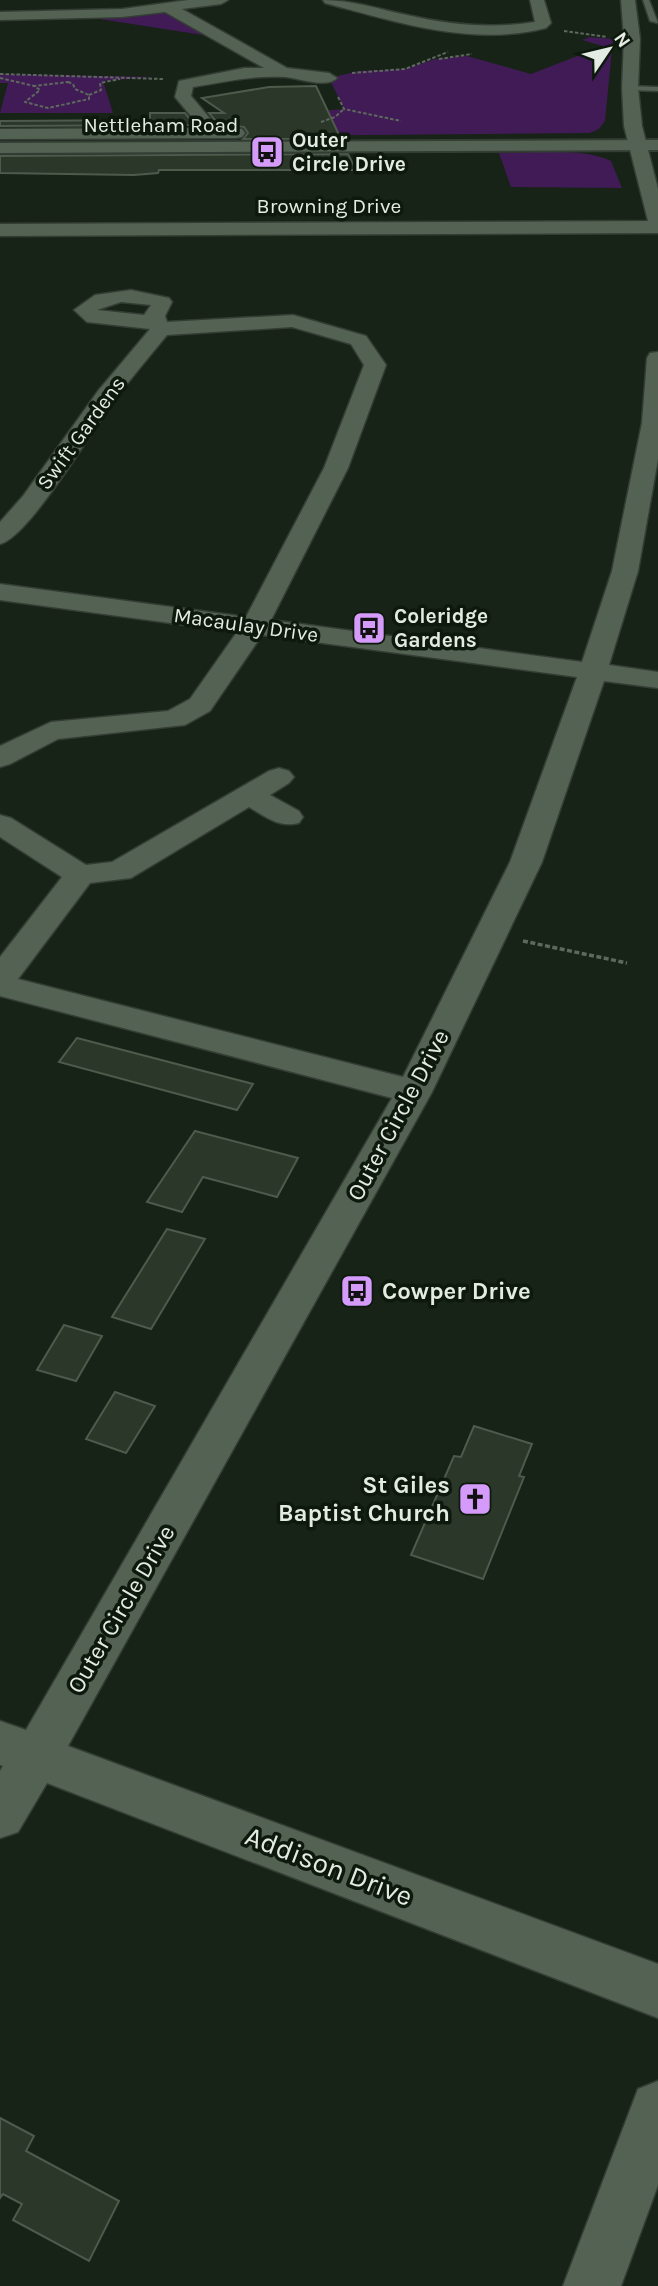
<svg xmlns="http://www.w3.org/2000/svg" width="658" height="2286" viewBox="0 0 658 2286" font-family="Karla,sans-serif">
<rect width="100%" height="100%" fill="#162316"/>
<path fill="#411b56" d="M 169,8 L 222,38 L 74,15 Z
M 590,37 L 613,39 L 605,121 L 599,129 L 590,133 L 244,136 L 242,128 L 276,129 L 307,112 L 344,109 L 329,78 L 359,71 L 405,69 L 435,59 L 467,56 L 531,74 L 603,46 L 582,40 Z
M 0,74 L 154,77 L 103,81 L 113,113 L 0,113 L 8,83 L 0,83 Z
M 499,153 C 530,153 584,147 611,161 L 622,188 L 511,187 Z"/>
<path fill="#2a3729" stroke="#4d5b4c" stroke-width="2" d="M 316,86 L 341,139 L 243,139 L 248,133 L 244,127 L 219,125 L 209,113 L 224,113 L 202,98 L 269,87 Z
M 150,113 L 185,113 L 195,125 L 0,126 L 0,121 L 150,120 Z
M 348,154 L 356,170 L 159,170 L 158,173 L 134,175 L 0,173 L 0,156 Z
M 77,1038 L 253,1084 L 237,1110 L 59,1062 Z
M 195,1131 L 298,1158 L 277,1197 L 203,1177 L 182,1212 L 147,1202 Z
M 167,1229 L 205,1239 L 151,1329 L 112,1317 Z
M 64,1325 L 102,1336 L 76,1381 L 37,1370 Z
M 115,1392 L 155,1406 L 126,1453 L 86,1439 Z
M 474,1426 L 532,1444 L 519,1476 L 524,1477 L 483,1579 L 411,1555 L 454,1456 L 461,1457 Z
M 0,2118 L 34,2136 L 26,2151 L 119,2201 L 89,2261 L 13,2220 L 22,2204 L 3,2194 L 0,2198 Z"/>
<g fill="none" stroke-linecap="round" stroke-linejoin="round">
<defs>
<path id="lane" d="M 643,0 L 649,0 L 658,23 L 650,21 Z
M 630,86 L 658,87 L 658,91 L 627,90 Z"/>
<path id="street" d="M 188,0 L 228,0 L 221,4 L 182,9 L 287,68 L 329,73 L 337,78 C 327,89 299,78 285,77 C 254,75 223,82 193,87 L 191,96 L 218,128 L 242,129 L 245,133 L 242,137 L 236,138 L 0,139 L 0,129 L 201,128 L 175,97 L 179,81 L 244,68 L 264,68 L 165,12 L 122,17 L 0,20 L 0,12 L 122,9 Z
M 323,0 C 352,0 378,9 407,15 C 450,25 492,29 535,22 L 530,0 L 544,0 L 551,23 L 546,28 C 471,47 397,22 325,3 Z
M 621,0 L 635,0 L 640,39 L 638,88 L 642,126 L 658,189 L 658,233 L 0,236 L 0,224 L 648,221 L 624,126 L 622,88 L 624,39 Z
M 131,290 L 169,298 L 172,302 L 165,316 L 167,322 L 293,315 L 366,336 L 386,365 L 348,468 L 271,620 L 582,662 L 612,571 L 642,423 L 647,358 L 650,353 L 658,352 L 658,459 L 638,571 L 609,665 L 658,672 L 658,688 L 604,681 L 542,862 L 432,1092 L 68,1746 L 658,1964 L 658,2018 L 47,1783 L 18,1832 L 0,1838 L 0,1771 L 3,1766 L 0,1765 L 0,1721 L 26,1730 L 392,1098 L 0,996 L 0,957 L 62,877 L 0,837 L 0,815 L 11,818 L 86,865 L 112,862 L 269,771 L 279,768 L 289,771 L 294,777 L 289,783 L 270,795 L 299,811 L 303,817 L 299,823 C 279,828 266,817 249,807 L 131,878 L 90,883 L 18,979 L 403,1077 L 510,862 L 577,677 L 262,635 L 210,711 L 185,725 L 58,739 L 10,764 L 0,767 L 0,746 L 51,722 L 168,711 L 190,699 L 237,632 L 0,600 L 0,584 L 246,617 L 324,468 L 364,365 L 351,344 L 292,327 L 167,335 C 149,357 130,379 113,402 C 92,430 29,537 0,544 L 0,522 L 23,496 L 98,391 L 150,329 L 87,322 L 74,310 L 95,295 ZM 121,302 L 151,305 L 144,315 L 97,310 Z
M 658,2081 L 658,2185 L 621,2286 L 563,2286 L 638,2089 Z"/>
<path id="secondary" d="M 658,140 L 658,150 L 0,153 L 0,143 Z"/>
</defs>
<use href="#lane" stroke="#343d34" stroke-width="3"/>
<use href="#street" stroke="#343d34" stroke-width="3"/>
<use href="#secondary" stroke="#343d34" stroke-width="4"/>
<path stroke="#5e695d" stroke-width="2" stroke-dasharray="3.5 2" stroke-linecap="butt" d="M 564,31 L 607,37
M 439,59 L 472,54
M 352,73 L 405,69 L 448,52
M 0,74 L 163,79
M 0,78 L 34,86
M 68,82 L 73,84 L 75,89 L 89,95 L 89,99 L 48,108 L 25,102 L 40,90 L 34,86 Z
M 89,95 L 101,90 L 100,83 L 120,79
M 338,97 L 344,109 L 401,121
M 321,122 L 335,117 L 344,109"/>
<path stroke="#5e695d" stroke-width="3.5" stroke-dasharray="5 2.5" stroke-linecap="butt" d="M 523,941 L 627,963"/>
<use href="#lane" fill="#536252" fill-rule="evenodd"/>
<use href="#street" fill="#536252" fill-rule="evenodd"/>
<use href="#secondary" fill="#536252" fill-rule="evenodd"/>
</g>
<defs>
<symbol id="bus-square" viewBox="-11 -11 22 22"><rect x="-9" y="-9" width="18" height="18" rx="4" fill="#d59bfa" stroke="#0d190d"/><path d="M-5-6H5V4H4V6H2V4H-2V6H-4V4H-5ZM-3.5-4V0h7V-4ZM-3.5 1.2v1.5H-2V1.2ZM2 1.2v1.5H3.5V1.2Z" fill="#111"/></symbol>
<symbol id="church-square" viewBox="-11 -11 22 22"><rect x="-9" y="-9" width="18" height="18" rx="4" fill="#d59bfa" stroke="#0d190d"/><path d="M-1.2-6h2.4v3.5h3.3v2.4h-3.3V6h-2.4V-.1h-3.3v-2.4h3.3Z" fill="#111"/></symbol>
</defs>
<g fill-rule="evenodd">
<use href="#bus-square" x="248" y="133" width="38" height="38"/>
<use href="#bus-square" x="350" y="609" width="38" height="38"/>
<use href="#bus-square" x="338" y="1272" width="38" height="38"/>
<use href="#church-square" x="456" y="1480" width="38" height="38"/>
</g>
<g text-anchor="middle" dominant-baseline="central" stroke-width="7" stroke-linejoin="round" paint-order="stroke">
<g font-size="21" fill="#e3ebe2" stroke="#0d190d">
<text x="161" y="125">Nettleham Road</text>
<text x="329" y="206">Browning Drive</text>
<text transform="translate(81 433) rotate(-54)">Swift Gardens</text>
<text transform="translate(246 625) rotate(8)">Macaulay Drive</text>
</g>
<g font-size="21" font-weight="bold" fill="#e3ebe2" stroke="#0d190d" text-anchor="start">
<text x="292" y="140">Outer<tspan x="292" dy="24">Circle Drive</tspan></text>
<text x="394" y="616">Coleridge<tspan x="394" dy="24">Gardens</tspan></text>
</g>
<g font-size="24" fill="#e3ebe2" stroke="#0d190d">
<text transform="translate(398 1115) rotate(-62)">Outer Circle Drive</text>
<text transform="translate(121 1609) rotate(-60)">Outer Circle Drive</text>
</g>
<g font-size="24" font-weight="bold" fill="#e3ebe2" stroke="#0d190d" text-anchor="start">
<text x="382" y="1291">Cowper Drive</text>
<text x="450" y="1485" text-anchor="end">St Giles<tspan x="450" dy="28">Baptist Church</tspan></text>
</g>
<g font-size="28" fill="#e3ebe2" stroke="#0d190d">
<text transform="translate(329 1866) rotate(21)">Addison Drive</text>
</g>
</g>
<g transform="translate(609 49) rotate(55)" stroke="#0d190d" stroke-width="5" paint-order="stroke">
<path d="M0-5L12 26L0 18L-12 26Z" fill="#e3ebe2"/>
<text y="-10" font-size="19" font-weight="bold" text-anchor="middle" fill="#e3ebe2">N</text>
</g>
</svg>
